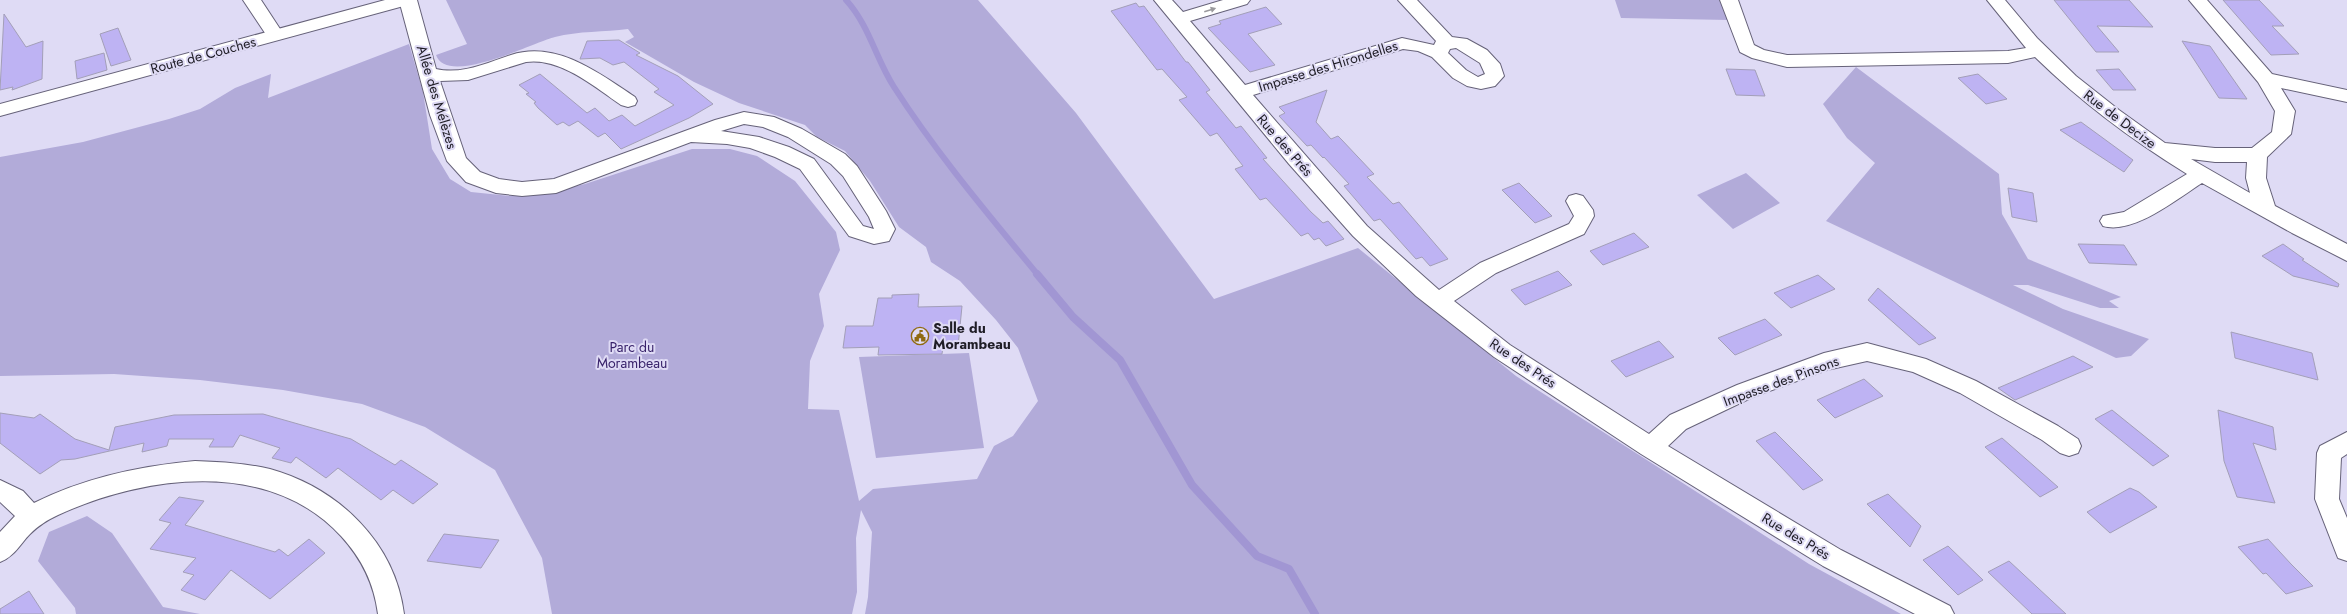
<svg xmlns="http://www.w3.org/2000/svg" width="2347" height="614" viewBox="0 0 2347 614" font-family="Jost,sans-serif">
<rect width="100%" height="100%" fill="#dfdbf5"/>
<path fill="#b2abd9" d="M 446,0 L 978,0 L 1076,113 L 1214,299 L 1358,248 L 1516,376 L 1809,564 L 1901,614 L 865,614 L 868,597 L 872,532 L 861,510 L 856,538 L 857,592 L 852,614 L 552,614 L 542,558 L 495,470 L 425,427 L 362,404 L 283,390 L 200,380 L 114,374 L 0,376 L 0,157 L 83,142 L 169,119 L 200,109 L 235,88 L 271,74 L 268,98 L 409,44 L 423,92 L 432,149 L 450,179 L 471,192 L 511,196 L 554,191 L 585,184 L 692,149 L 730,149 L 757,156 L 795,181 L 836,232 L 840,250 L 819,294 L 824,326 L 810,361 L 808,409 L 839,410 L 859,501 L 873,489 L 977,479 L 994,446 L 1013,436 L 1038,401 L 1018,348 L 996,320 L 960,281 L 931,262 L 926,247 L 899,227 L 870,181 L 845,151 L 817,137 L 805,125 L 739,103 L 694,82 L 625,42 L 634,37 L 628,29 C 605,32 578,31 555,37 C 534,42 447,87 436,55 L 467,44 Z
M 1615,0 L 1721,0 L 1729,20 L 1621,18 Z
M 1856,67 L 1999,174 L 2002,214 L 2028,259 L 2121,297 L 2109,301 L 2119,308 L 2100,308 L 2028,285 L 2013,285 L 2063,309 L 2149,339 L 2131,356 L 2116,358 L 1826,221 L 1875,163 L 1847,138 L 1823,104 Z
M 1746,173 L 1780,203 L 1733,229 L 1697,195 Z
M 969,353 L 984,448 L 876,458 L 859,357 Z
M 87,516 L 112,533 L 163,607 L 200,614 L 235,614 L 76,614 L 75,608 L 38,561 L 49,532 Z"/>
<g fill="none" stroke-linecap="round" stroke-linejoin="round">
<path stroke="#a196d3" stroke-width="6" d="M 846,0 C 869,25 876,59 894,87 C 937,154 988,214 1038,275"/>
<path stroke="#a196d3" stroke-width="8" d="M 1037,274 L 1073,317 L 1120,360 L 1192,485 L 1257,556 L 1289,569 L 1315,614"/>
</g>
<path fill="#beb3f3" stroke="#a39fb8" d="M 2054,0 L 2129,0 L 2153,27 L 2097,26 L 2119,52 L 2096,52 Z
M 2223,0 L 2259,0 L 2284,26 L 2272,26 L 2299,54 L 2271,55 Z
M 1136,3 L 1139,7 L 1144,6 L 1186,62 L 1188,62 L 1210,90 L 1206,92 L 1236,128 L 1241,126 L 1267,158 L 1263,159 L 1311,212 L 1323,223 L 1328,221 L 1344,239 L 1326,246 L 1319,238 L 1314,240 L 1308,233 L 1301,236 L 1266,198 L 1260,200 L 1235,169 L 1243,166 L 1217,133 L 1210,136 L 1179,100 L 1187,97 L 1162,69 L 1157,70 L 1111,11 Z
M 1266,7 L 1282,24 L 1248,34 L 1275,65 L 1250,72 L 1208,28 L 1221,24 L 1219,21 Z
M 4,14 L 26,47 L 43,41 L 42,79 L 12,90 L 13,87 L 0,90 Z
M 118,28 L 131,60 L 111,66 L 100,34 Z
M 619,40 L 640,53 L 636,55 L 678,76 L 713,104 L 689,118 L 621,149 L 605,133 L 598,137 L 578,121 L 569,126 L 563,122 L 557,125 L 538,108 L 534,103 L 536,102 L 526,94 L 529,93 L 519,85 L 540,74 L 587,113 L 595,108 L 609,121 L 622,115 L 635,126 L 674,105 L 654,92 L 659,89 L 624,62 L 613,65 L 600,58 L 580,59 L 587,41 Z
M 2182,41 L 2210,46 L 2247,99 L 2219,98 Z
M 104,53 L 107,70 L 77,79 L 75,61 Z
M 1726,69 L 1755,70 L 1765,96 L 1736,95 Z
M 2119,69 L 2136,90 L 2113,90 L 2096,70 Z
M 1978,74 L 2007,99 L 1986,104 L 1958,78 Z
M 1327,90 L 1316,122 L 1331,139 L 1338,136 L 1341,139 L 1374,174 L 1367,177 L 1393,204 L 1399,202 L 1448,259 L 1430,266 L 1422,257 L 1416,259 L 1380,219 L 1374,221 L 1344,186 L 1349,184 L 1324,157 L 1323,158 L 1311,145 L 1307,146 L 1279,116 L 1285,113 L 1279,107 Z
M 2081,122 L 2133,160 L 2124,172 L 2060,130 Z
M 1519,183 L 1552,216 L 1535,223 L 1502,190 Z
M 2008,188 L 2033,193 L 2037,222 L 2012,217 Z
M 1634,233 L 1649,247 L 1603,265 L 1590,251 Z
M 2078,244 L 2124,245 L 2137,265 L 2089,263 Z
M 2283,244 L 2304,259 L 2302,260 L 2339,284 L 2338,287 L 2293,276 L 2262,256 Z
M 1558,271 L 1572,285 L 1525,305 L 1511,290 Z
M 1818,275 L 1835,289 L 1791,308 L 1774,293 Z
M 1878,288 L 1936,338 L 1919,345 L 1868,300 Z
M 919,294 L 918,307 L 962,306 L 958,347 L 943,347 L 942,354 L 878,355 L 879,347 L 843,348 L 846,326 L 873,326 L 878,298 L 892,298 L 892,295 Z
M 1765,319 L 1782,335 L 1735,355 L 1718,338 Z
M 2231,332 L 2312,353 L 2318,380 L 2235,358 Z
M 1659,341 L 1674,357 L 1626,377 L 1611,361 Z
M 2073,356 L 2093,367 L 2015,400 L 1998,388 Z
M 1864,379 L 1883,396 L 1835,418 L 1817,400 Z
M 2112,410 L 2169,456 L 2153,466 L 2095,419 Z
M 2218,410 L 2273,427 L 2276,450 L 2253,443 L 2275,503 L 2237,497 L 2224,461 Z
M 0,413 L 34,418 L 40,414 L 75,439 L 109,450 L 115,427 L 174,415 L 263,414 L 351,439 L 395,465 L 401,460 L 438,484 L 413,504 L 393,490 L 381,500 L 338,468 L 326,478 L 296,457 L 291,463 L 272,458 L 280,448 L 240,435 L 233,447 L 209,447 L 214,439 L 169,439 L 167,446 L 142,452 L 144,443 L 75,459 L 61,460 L 40,474 L 0,443 Z
M 1775,432 L 1823,480 L 1803,490 L 1756,441 Z
M 2002,438 L 2058,487 L 2040,497 L 1985,447 Z
M 2130,488 L 2139,492 L 2157,507 L 2110,533 L 2087,512 Z
M 1888,494 L 1921,526 L 1910,547 L 1867,504 Z
M 179,497 L 204,501 L 185,525 L 275,552 L 279,549 L 288,556 L 309,539 L 325,553 L 270,599 L 231,570 L 205,600 L 181,590 L 194,575 L 183,572 L 196,558 L 150,549 L 171,523 L 159,520 Z
M 444,534 L 499,540 L 481,568 L 427,561 Z
M 2268,539 L 2291,564 L 2313,586 L 2286,594 L 2266,573 L 2263,574 L 2238,547 Z
M 1948,546 L 1983,580 L 1958,595 L 1923,560 Z
M 2009,561 L 2066,614 L 2032,614 L 1988,572 Z
M 29,591 L 44,614 L 0,614 L 0,609 Z"/>
<g fill="none" stroke-linecap="round" stroke-linejoin="round">
<defs>
<path id="minor" d="M 243,0 L 261,0 L 284,35 L 281,39 L 269,39 Z
M 399,0 L 417,0 L 436,69 C 462,75 487,63 511,55 C 556,40 599,73 635,97 L 637,101 L 635,105 L 628,107 L 621,105 C 595,87 560,57 526,62 L 468,80 L 440,81 L 466,158 L 480,172 L 499,179 L 522,182 L 554,179 L 715,120 L 744,112 L 774,117 L 802,129 L 845,154 L 857,166 L 886,211 L 895,229 L 889,241 L 874,244 L 849,236 L 800,169 L 775,157 L 750,148 L 727,144 L 691,142 L 556,193 L 522,196 L 496,193 L 466,182 L 447,161 L 430,115 ZM 744,124 L 763,127 L 788,137 L 831,164 L 843,176 L 869,217 L 874,229 L 863,226 L 814,159 L 789,147 L 759,137 L 721,131 Z
M 1154,0 L 1172,0 L 1183,12 L 1223,0 L 1250,0 L 1247,4 L 1190,21 L 1245,85 L 1402,38 L 1434,45 L 1436,41 L 1398,0 L 1417,0 L 1452,37 L 1467,39 L 1487,50 L 1500,64 L 1504,76 L 1495,86 L 1481,89 L 1467,86 L 1453,78 L 1432,57 L 1418,51 L 1403,49 L 1253,95 L 1367,226 L 1439,290 L 1480,263 L 1569,224 L 1574,216 L 1566,201 L 1569,196 L 1576,194 L 1583,196 L 1593,210 L 1594,216 L 1584,234 L 1496,273 L 1454,301 L 1510,345 L 1649,434 L 1670,415 L 1737,385 L 1824,353 L 1867,343 L 1926,359 L 1976,381 L 2058,426 L 2078,439 L 2081,446 L 2078,453 L 2069,456 L 2060,453 L 2042,440 L 1960,393 L 1913,372 L 1867,361 L 1827,370 L 1753,397 L 1686,429 L 1668,446 L 1841,550 L 1950,606 L 1954,614 L 1915,614 L 1823,566 L 1641,454 L 1494,357 L 1416,296 L 1353,236 L 1289,164 ZM 1456,48 L 1480,63 L 1485,74 L 1478,77 L 1466,70 L 1448,53 L 1450,49 Z
M 1720,0 L 1738,0 L 1754,45 L 1764,50 L 1787,55 L 2008,51 L 2026,48 L 1987,0 L 2005,0 L 2037,38 L 2076,76 L 2119,110 L 2165,143 L 2215,148 L 2252,148 L 2272,132 L 2275,111 L 2258,82 L 2189,0 L 2207,0 L 2272,74 L 2347,90 L 2347,102 L 2281,88 L 2295,111 L 2291,134 L 2267,157 L 2266,178 L 2275,206 L 2347,244 L 2347,261 L 2292,233 L 2202,183 C 2177,199 2133,235 2103,226 L 2100,221 L 2103,216 L 2124,212 L 2187,174 C 2132,140 2082,103 2035,57 L 2008,63 L 1787,67 L 1752,58 L 1740,52 ZM 2191,159 L 2215,162 L 2247,162 L 2246,178 L 2250,193 Z
M 2347,432 L 2347,454 L 2341,458 L 2339,499 L 2347,518 L 2347,561 L 2338,558 L 2315,499 L 2317,453 L 2320,446 Z
M 195,461 C 220,462 245,463 270,469 C 338,488 395,542 404,614 L 378,614 C 374,583 362,559 341,536 C 269,458 145,475 58,515 C 47,520 38,526 30,534 C 20,544 14,557 0,562 L 0,532 L 15,516 L 0,502 L 0,480 L 23,491 L 34,503 C 84,478 139,466 195,461 Z"/>
<path id="major" d="M 385,0 L 414,0 L 411,4 L 0,116 L 0,104 Z"/>
</defs>
<use href="#minor" stroke="#666279" stroke-width="2"/>
<use href="#major" stroke="#666279" stroke-width="2"/>
<use href="#minor" fill="#fff" fill-rule="evenodd"/>
<use href="#major" fill="#fff" fill-rule="evenodd"/>
</g>
<defs><path id="oneway-solid" d="M-6-.8H1V-3.2L6.5 0L1 3.2V.8H-6Z"/></defs>
<use fill="#9a999d" href="#oneway-solid" transform="translate(1210 10) rotate(-17)"/>
<defs>
<symbol id="civic-ring" viewBox="-11 -11 22 22"><circle r="9.5" fill="#dfdbf5" stroke="#906a11" stroke-width="1.5"/><path d="M-.6-6.5H3V-4.5H.6V-3L4-1V1h2V6H-6V1h2V-1L-.6-3ZM-1.2 2.5V6h2.4V2.5Z" fill="#906a11"/></symbol>
</defs>
<g fill-rule="evenodd">
<use href="#civic-ring" x="910" y="326" width="20" height="20"/>
</g>
<g text-anchor="middle" dominant-baseline="central" stroke-width="4" stroke-linejoin="round" paint-order="stroke">
<g font-size="14" fill="#1f1d26" stroke="#dfdbf5">
<text transform="translate(203 55) rotate(-15)">Route de Couches</text>
<text transform="translate(1328 66) rotate(-17)">Impasse des Hirondelles</text>
<text transform="translate(437 97) rotate(73)">Allée des Mélèzes</text>
<text transform="translate(2120 119) rotate(37)">Rue de Decize</text>
<text transform="translate(1285 145) rotate(49)">Rue des Prés</text>
<text transform="translate(1523 363) rotate(34)">Rue des Prés</text>
<text transform="translate(1781 381) rotate(-20)">Impasse des Pinsons</text>
<text transform="translate(1796 536) rotate(31)">Rue des Prés</text>
</g>
<g font-size="14" font-weight="bold" fill="#1f1d26" stroke="#dfdbf5" text-anchor="start">
<text x="933" y="328">Salle du<tspan x="933" dy="16">Morambeau</tspan></text>
</g>
<g font-size="14" fill="#38226a" stroke="#dfdbf5">
<text x="632" y="347">Parc du<tspan x="632" dy="16">Morambeau</tspan></text>
</g>
</g>
</svg>
